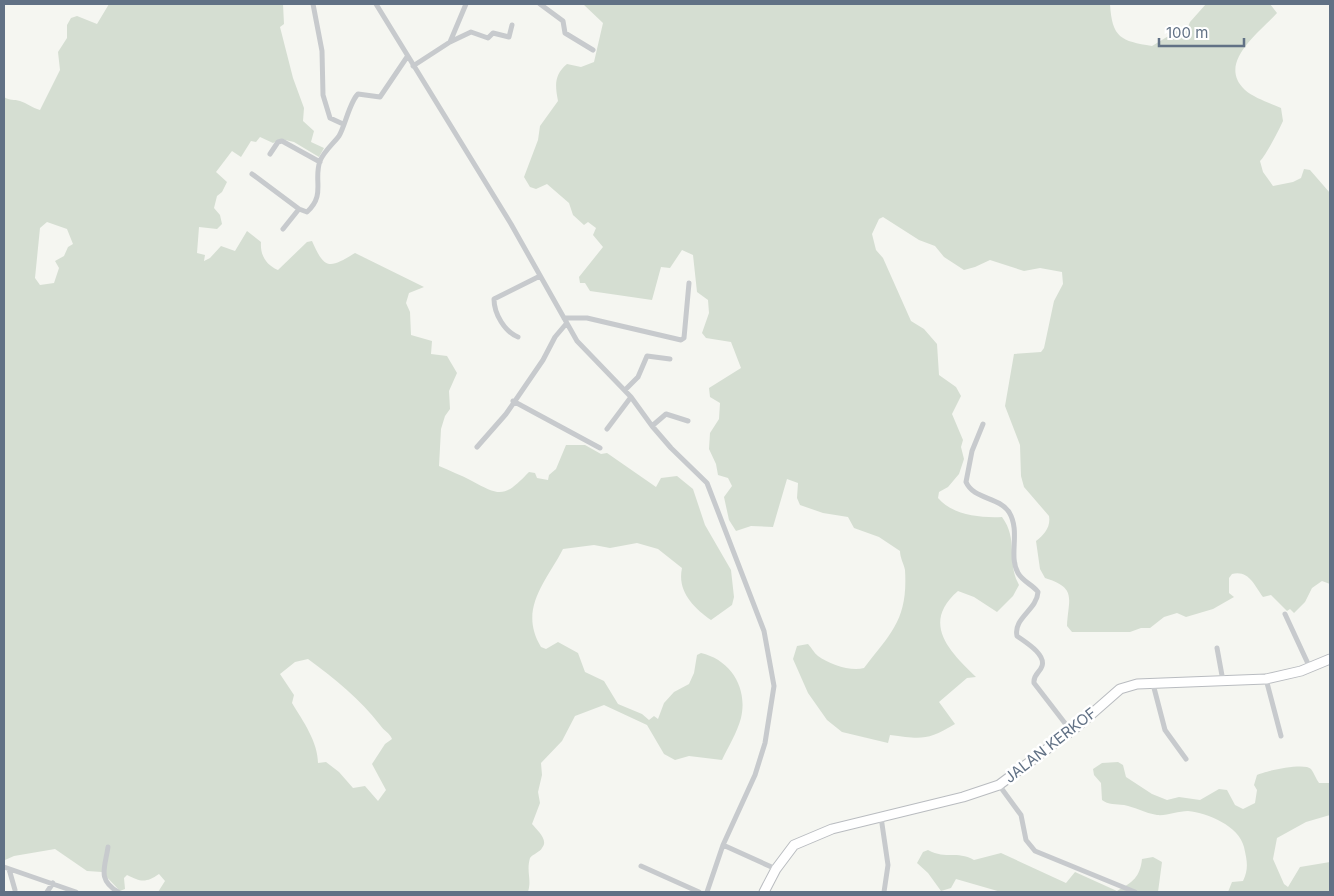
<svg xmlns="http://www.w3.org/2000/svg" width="1334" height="896" viewBox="0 0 1334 896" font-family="Inter,sans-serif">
<rect width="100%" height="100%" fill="#f5f6f1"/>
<path fill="#d5ded2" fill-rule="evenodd" d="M 109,4 L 283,4 L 284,24 L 280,27 L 293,78 L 304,108 L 303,121 L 314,131 L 311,142 L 324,148 L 319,157 L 294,142 L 281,139 L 273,143 L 260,137 L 256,142 L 251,141 L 241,157 L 232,151 L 216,172 L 227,182 L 222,192 L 217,196 L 214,208 L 220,215 L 222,224 L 217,229 L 199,227 L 197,253 L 205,255 L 204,261 L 210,258 L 221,246 L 235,251 L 247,231 L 261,242 C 260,255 266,265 278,270 L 307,242 L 312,241 C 325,271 330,268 355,253 L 424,287 L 409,293 L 406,303 L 410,312 L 411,335 L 432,341 L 431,354 L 447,356 L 457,373 L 449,391 L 450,409 L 445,416 L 441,429 L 439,466 C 450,471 461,475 472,481 C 501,497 505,497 529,472 L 535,473 L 537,478 L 548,480 L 549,475 L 556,469 L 566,445 L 585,445 L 601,454 L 607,453 L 656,487 L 661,478 L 677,476 L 693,489 L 705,525 L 731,570 L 734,597 L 732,605 L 711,620 C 693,607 677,591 682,568 L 658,549 L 637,543 L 610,548 L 594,545 L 563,549 C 546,582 518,609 541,647 L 546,649 L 558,642 L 578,653 L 585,672 L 604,681 L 618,704 L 642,714 L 649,720 L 654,716 L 658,719 L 664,703 L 674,692 L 689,684 L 694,673 L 697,655 L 701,653 C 731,660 748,688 741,718 C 737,733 728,747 722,760 L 689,756 L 675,760 L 664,754 L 647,725 L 604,705 L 575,716 L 562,741 L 541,763 L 542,775 L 538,792 L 540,803 L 532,824 C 537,830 549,840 542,848 C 540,852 533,854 530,858 C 526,872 532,879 528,892 L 158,892 L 165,881 L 159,874 C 146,883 141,882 127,875 L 124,878 L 125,889 L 120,891 L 102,872 L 87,871 L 55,849 L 14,856 L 5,860 L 4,857 L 4,97 C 10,101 14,99 20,101 C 27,103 32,108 40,110 L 60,70 L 58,52 L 67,38 L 67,25 L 71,18 L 77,16 L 97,24 ZM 47,222 L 67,229 L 73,244 L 68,247 L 64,256 L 55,261 L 59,268 L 54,283 L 40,285 L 35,278 L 40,228 ZM 308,659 C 335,679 360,699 380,725 C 384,731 390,733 392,739 L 385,744 L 372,764 L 386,790 L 378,801 L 365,786 L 353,788 L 339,772 L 326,762 L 318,763 C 318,742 303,721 292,703 L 294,695 L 280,674 L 295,662 Z
M 583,4 L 1110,4 C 1112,38 1121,41 1152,46 L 1180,29 L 1186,31 L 1190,22 L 1206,4 L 1270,4 L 1277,13 C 1260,32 1216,63 1245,90 C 1254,98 1270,103 1281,108 L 1283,121 C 1280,128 1265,157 1260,161 L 1263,172 L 1273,186 L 1293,182 L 1301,178 L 1304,169 L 1310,170 L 1330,193 L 1330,584 L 1322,581 L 1312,588 L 1305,602 L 1294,613 L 1290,609 L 1287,611 L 1271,595 L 1263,597 C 1254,585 1249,570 1232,574 L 1229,578 L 1229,593 L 1234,597 L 1213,609 L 1186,617 L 1177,613 L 1164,617 L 1150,628 L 1141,628 L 1130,632 L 1072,632 L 1067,626 C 1068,599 1078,588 1045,578 L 1040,569 L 1036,541 C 1044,535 1051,527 1049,516 L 1024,487 L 1021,476 L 1020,445 L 1005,406 L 1014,354 L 1041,352 L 1044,348 L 1054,301 L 1063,284 L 1062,272 L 1040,268 L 1024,271 L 990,260 L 975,267 L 964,270 L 944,257 L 935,246 L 919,240 L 883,217 L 879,219 L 872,234 L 876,250 L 883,258 L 911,321 L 924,329 L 937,344 L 939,375 L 956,387 L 961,396 L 952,414 L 963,440 L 961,447 L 964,459 L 959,474 L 948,487 L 939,492 L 938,498 C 953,515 979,518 1002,517 C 1019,540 1006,561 1019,585 L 1013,596 L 997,612 L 974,597 L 958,591 C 921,623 949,651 976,677 L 967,678 L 939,702 L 955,724 C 927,741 921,739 890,735 L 888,743 L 842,732 L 827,720 L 808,693 L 793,659 L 797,646 L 808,644 C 812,648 814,653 818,656 C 829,664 851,672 864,668 C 892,632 908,619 905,570 C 904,564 900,558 900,551 L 879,537 L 854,528 L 848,517 L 823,513 L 800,505 L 797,498 L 798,483 L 787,479 L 773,527 L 751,526 L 736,531 L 729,520 L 724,497 L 732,486 L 728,478 L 718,475 L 716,464 L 709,449 L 710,433 L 719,419 L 720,403 L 710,397 L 709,388 L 741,368 L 731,342 L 706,338 L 702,333 L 709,313 L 708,300 L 697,292 L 693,255 L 682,250 L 670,268 L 661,267 L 652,300 L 590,291 L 585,283 L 580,283 L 579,277 L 603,247 L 593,235 L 596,228 L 588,222 L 584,225 L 573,215 L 569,203 L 547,184 L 536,189 L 530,187 L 524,177 L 538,140 L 540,126 L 558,101 C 555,85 554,75 567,64 L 581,67 L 594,62 L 603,23 Z
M 1118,762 L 1123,765 L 1126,777 L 1152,794 L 1167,800 L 1179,797 L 1200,800 L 1219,789 L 1227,790 L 1235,805 L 1243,809 L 1255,803 L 1257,790 L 1254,785 L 1257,775 C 1265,771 1305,762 1311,769 C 1314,773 1316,779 1319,783 L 1330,783 L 1330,815 L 1306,822 L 1277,838 L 1273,859 L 1284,884 L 1288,887 L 1300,867 L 1330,862 L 1330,892 L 1228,892 L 1232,882 L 1243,881 C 1249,868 1247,861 1244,847 C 1239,826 1208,813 1188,811 C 1178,811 1167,816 1157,815 C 1145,813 1135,807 1124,805 C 1116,804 1108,805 1102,800 L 1101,783 L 1094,775 L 1093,769 L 1102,763 Z
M 928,850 C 947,860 956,850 974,860 L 1001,853 L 1066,883 L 1075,872 L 1117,891 C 1133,882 1140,877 1142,859 L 1153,857 L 1162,862 L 1158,892 L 1001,892 L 956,879 L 951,888 L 941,891 L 928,873 L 917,863 L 923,852 Z"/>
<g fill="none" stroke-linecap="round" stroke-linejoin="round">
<defs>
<path id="primary" d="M 764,892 L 776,869 L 794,845 L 832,829 L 963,797 L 999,785 L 1079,725 L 1120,689 L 1137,684 L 1266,679 L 1301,671 L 1330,659"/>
</defs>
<use href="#primary" stroke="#b9bcc0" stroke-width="11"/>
<path stroke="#c7cacd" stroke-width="5" d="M 313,4 L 322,51 L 323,95 L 330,118 L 343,124
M 376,4 L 511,224 L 577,341 L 631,397 L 652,426 L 671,448 L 707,483 L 764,631 L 774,686 L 765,743 L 755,775 L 723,845 L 707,892
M 540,4 L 563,21 L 565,33 L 593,50
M 450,42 L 471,32 L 488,38 L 493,33 L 509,37 L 512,25
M 413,66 L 450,42 L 466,4
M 270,154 L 278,142 L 282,141 L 320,162
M 252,174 L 299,209 L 307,212 C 326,195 313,180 320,161 C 324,151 333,144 339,136 C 345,126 350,101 358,94 L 380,97 L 407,57
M 283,229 L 299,209
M 564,318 L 587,318 L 681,340 L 684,338 L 689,283
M 518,337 C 505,332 494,314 494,299 L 540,276
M 625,390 L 638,377 L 647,356 L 670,359
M 513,401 L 600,448
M 983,424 L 972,451 L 966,482 C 974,500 998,496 1009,512 C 1021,532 1008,555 1018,573 C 1023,582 1032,584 1038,592 C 1037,610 1013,618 1017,636 C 1025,642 1046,654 1042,666 C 1040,673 1033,674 1034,683 L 1071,731
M 652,426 L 666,414 L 688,421
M 607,429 L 631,397
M 477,447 L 506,414 L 543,360 L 555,337 L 566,324
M 1285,614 L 1310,668
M 1217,648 L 1223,681
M 1266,679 L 1281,736
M 1153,684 L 1165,730 L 1186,759
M 999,785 L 1021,815 L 1026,840 L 1035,851 L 1135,892
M 881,817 L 888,865 L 884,892
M 723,845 L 776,869
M 108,847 C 105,868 97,879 118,892
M 641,866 L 699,892
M 4,867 L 76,892
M 9,869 L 15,890
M 47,892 L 53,883"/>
<use href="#primary" stroke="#fff" stroke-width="9"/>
</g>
<g text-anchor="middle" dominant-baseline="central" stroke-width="5" stroke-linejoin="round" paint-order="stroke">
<g font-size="15" fill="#617185" stroke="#fff">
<text transform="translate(1050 745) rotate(-38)">JALAN KERKOF</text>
</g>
</g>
<rect width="1334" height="896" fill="none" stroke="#617185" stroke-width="10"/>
<path d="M1159 38v8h85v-8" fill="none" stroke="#617185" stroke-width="2.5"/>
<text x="1166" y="38" font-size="15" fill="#617185" stroke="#ffffff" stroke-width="4" paint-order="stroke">100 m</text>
</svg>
